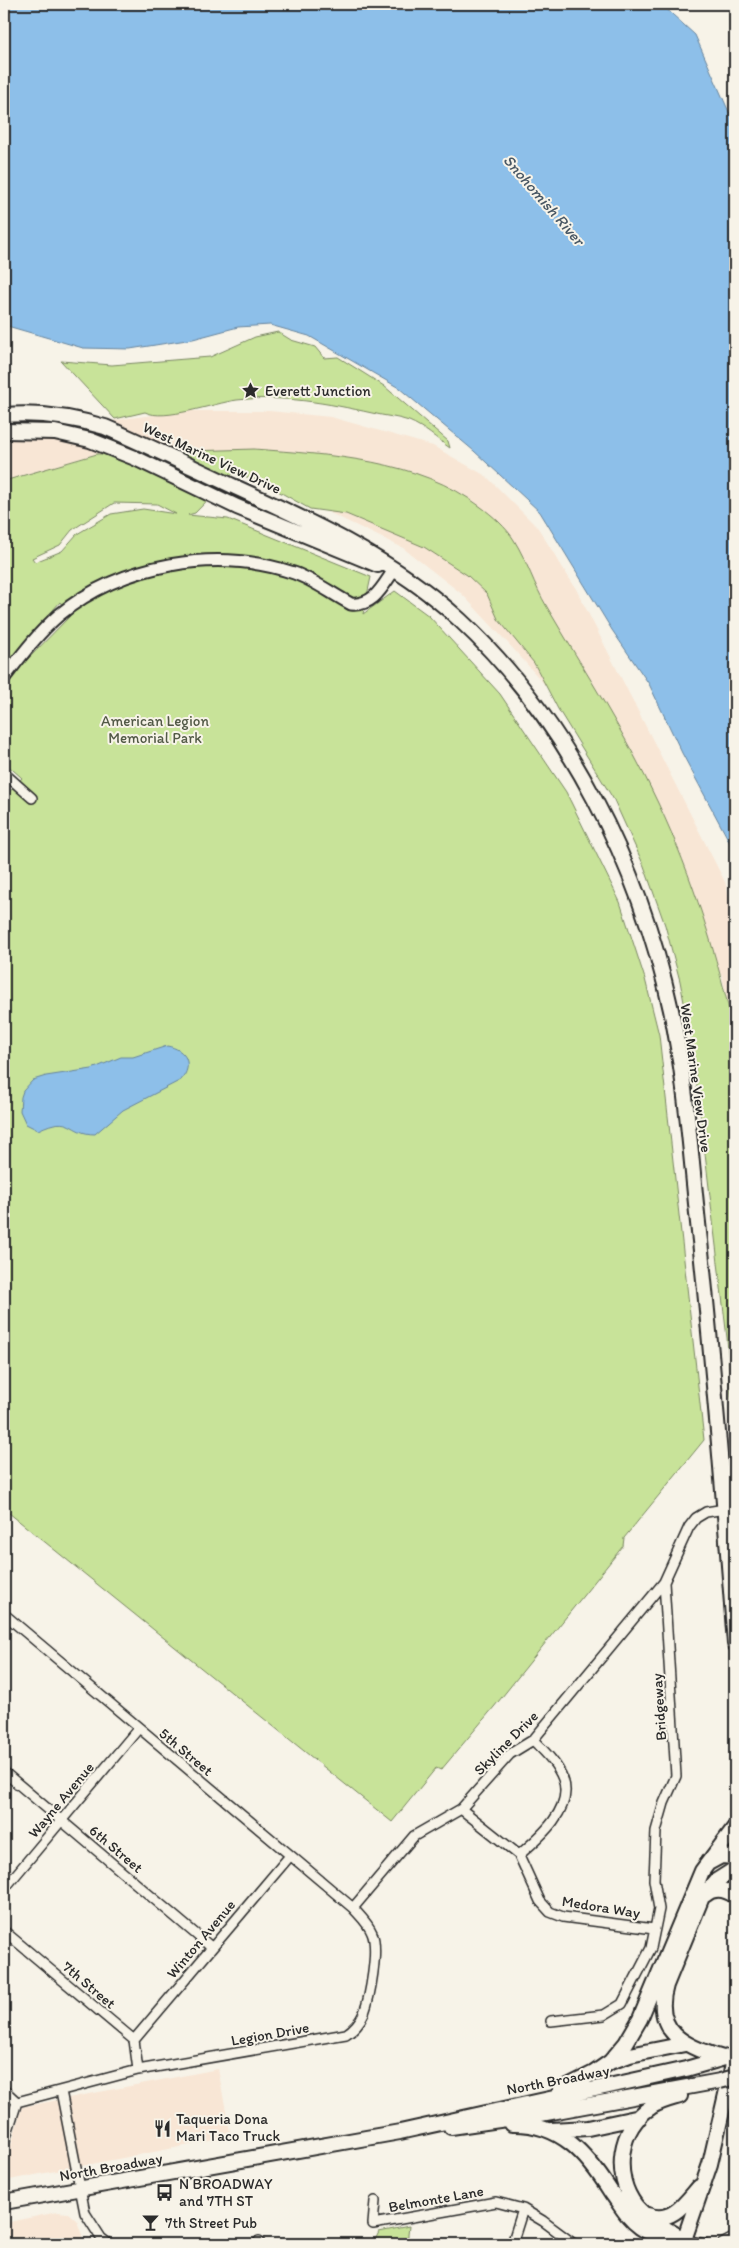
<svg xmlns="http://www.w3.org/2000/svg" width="739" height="2248" viewBox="0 0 739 2248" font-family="Itim,sans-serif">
<rect width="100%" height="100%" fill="#f7f3e8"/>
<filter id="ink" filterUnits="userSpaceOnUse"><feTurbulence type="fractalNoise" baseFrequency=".02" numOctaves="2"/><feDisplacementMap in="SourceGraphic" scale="10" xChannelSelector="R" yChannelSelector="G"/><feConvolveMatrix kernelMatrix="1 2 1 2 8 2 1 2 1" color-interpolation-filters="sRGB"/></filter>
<g filter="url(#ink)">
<path fill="#f8e6d5" d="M 189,411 L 269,411 L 331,417 L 433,446 L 486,476 L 538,528 L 576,589 L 725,882 L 735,919 L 735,1035 L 722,976 L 586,732 L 518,654 L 462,594 L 403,548 L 201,451 L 96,454 L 4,481 L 4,440 L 129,418 Z
M 218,2069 L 231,2137 L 4,2181 L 4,2169 L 22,2107 Z
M 58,2212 L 68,2213 L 77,2221 L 85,2244 L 4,2244 L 4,2223 Z"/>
<path fill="#c8e399" stroke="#7a8762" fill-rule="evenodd" d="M 278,332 L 291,340 L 315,347 L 324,358 L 338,357 L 384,386 L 448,441 L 450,448 C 438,440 424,427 409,421 C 398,417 384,416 372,413 C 327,403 284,395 237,400 C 214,403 164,422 145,412 L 115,419 L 61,361 L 112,365 L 210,357 L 255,337 Z
M 254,449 C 331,455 418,459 481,507 C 492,515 507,528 514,540 C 527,561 534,585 547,607 C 584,670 627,736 658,803 C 693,877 717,955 735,1035 L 735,1451 L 727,1338 L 692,1045 L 680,981 L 665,925 L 644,866 L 614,800 L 558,709 L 534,663 L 498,619 L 487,594 L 467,575 L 424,547 L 346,514 L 310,509 L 260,481 L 234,473 L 195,513 L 188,515 L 228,519 L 371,577 L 363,614 L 395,591 L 429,616 L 500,694 L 566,792 L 620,902 L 645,979 L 659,1035 L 704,1440 L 624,1538 L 623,1546 L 494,1707 L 441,1770 L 436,1768 L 392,1822 L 4,1509 L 4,798 L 22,778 L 4,762 L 4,688 L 24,663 L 70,616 L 60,602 L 4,666 L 4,481 L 97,454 ZM 114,503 L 157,504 L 176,514 L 143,509 L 111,514 L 77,534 L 62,551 L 35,562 L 32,558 L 60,545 L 72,530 Z
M 409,2226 L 407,2244 L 373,2244 L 379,2232 Z"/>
<path fill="#8dbfe9" stroke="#66849d" d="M 4,4 L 661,4 L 695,35 L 729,112 L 735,118 L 735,852 L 682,753 L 649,684 L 612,630 L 540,512 L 474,451 L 399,388 L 309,336 L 270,325 L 238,327 L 193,339 L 130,349 L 83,348 L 4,325 Z
M 167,1046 C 186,1049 194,1065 181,1080 L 123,1110 L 95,1134 C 68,1134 73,1113 38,1130 L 26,1124 L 20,1111 L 21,1097 L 23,1091 L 33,1080 L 46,1076 L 92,1069 L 121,1057 L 133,1057 Z"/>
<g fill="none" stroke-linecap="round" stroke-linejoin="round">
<defs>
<path id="street" d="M 4,773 L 32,798
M 4,1614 L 353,1908 C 360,1916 368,1923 372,1933 C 379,1949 370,1997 364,2013 C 360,2022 354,2029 346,2034 L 138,2070 L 17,2102
M 4,1772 L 211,1947
M 461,1809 L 519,1855 L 540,1901 L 550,1912 L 563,1917 L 654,1929
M 519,1855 C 539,1838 574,1809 563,1779 C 557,1763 544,1751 533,1740
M 4,1889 L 138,1729
M 353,1908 L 414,1836 L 461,1809 L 510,1754 L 533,1740 L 664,1582
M 4,1931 L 134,2040 L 138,2070
M 551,2021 L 604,2015 L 622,2004 L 651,1948 L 659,1909 L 654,1880 L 656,1831 L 664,1803 L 676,1776 L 664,1582 L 689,1527 L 696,1518 L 706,1512 L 725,1509
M 134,2040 L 289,1857
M 4,2090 L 17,2102 L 4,2143
M 61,2091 L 85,2213 L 101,2238 L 109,2244
M 375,2201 L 373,2224 L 496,2202 L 523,2209 L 543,2221 L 574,2244
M 684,2240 L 705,2244
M 259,2244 L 259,2241
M 512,2244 L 523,2209
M 722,2244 L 735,2237"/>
<path id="secondary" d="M 4,678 C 21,656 38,633 59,615 C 122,563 217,547 294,573 C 314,580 332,594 351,604 C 374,606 382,587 394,570"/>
<path id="primary" d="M 4,415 C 39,412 72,417 105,427 C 149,446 192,467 235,487 C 314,523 395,560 460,620 C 568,720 640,867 671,1010 C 687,1085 691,1164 700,1241 C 714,1375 725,1510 735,1644
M 4,431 L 55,432 L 90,440 L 135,458 L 237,507 L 378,565
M 710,1862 L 721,1856 L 735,1857
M 705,1895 C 714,1887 725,1889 735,1896
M 723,2058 C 685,2047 652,2032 666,1985 L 702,1897 L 716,1881 L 735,1869
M 613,2061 L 630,2055 L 685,2044
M 560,2090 L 594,2073 L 610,2062 L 626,2043 L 640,2019 L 702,1871 L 735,1827
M 680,2096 C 670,2099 660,2101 651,2107 C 619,2127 612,2176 636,2206 C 648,2220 667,2229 683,2239
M 512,2124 C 561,2123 587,2154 611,2192 C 620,2204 627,2218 640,2227 C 654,2237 668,2239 684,2240
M 451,2127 L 535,2115 L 720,2081
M 551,2130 L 588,2128 L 640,2117
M 4,2202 L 400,2132 L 686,2069 L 735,2055
M 648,2215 C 671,2225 686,2202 699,2187
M 684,2240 L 710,2164 L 735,2055"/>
</defs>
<use href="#street" stroke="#2b2b2b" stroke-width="12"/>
<use href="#secondary" stroke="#2b2b2b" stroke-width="15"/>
<use href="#primary" stroke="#2b2b2b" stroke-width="18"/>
<use href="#street" stroke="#f7f3e8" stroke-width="9"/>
<use href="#secondary" stroke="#f7f3e8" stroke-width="11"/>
<use href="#primary" stroke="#f7f3e8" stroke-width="14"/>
<defs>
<path id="primary-bridge" d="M 720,2081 L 735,2077"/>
</defs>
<use href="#primary-bridge" stroke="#2b2b2b" stroke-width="18" stroke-linecap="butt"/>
<use href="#primary-bridge" stroke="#f7f3e8" stroke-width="14"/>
</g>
</g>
<defs>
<symbol id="sight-bare" viewBox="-9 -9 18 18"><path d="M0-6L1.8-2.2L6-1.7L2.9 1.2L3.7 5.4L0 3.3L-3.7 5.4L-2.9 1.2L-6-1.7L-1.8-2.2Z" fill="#2b2b2b" stroke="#f7f3e8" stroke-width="2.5" paint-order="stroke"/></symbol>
<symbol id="restaurant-bare" viewBox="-9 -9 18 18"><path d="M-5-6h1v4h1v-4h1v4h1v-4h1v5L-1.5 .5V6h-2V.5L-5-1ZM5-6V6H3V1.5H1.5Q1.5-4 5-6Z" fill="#2b2b2b" stroke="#f7f3e8" stroke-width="2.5" paint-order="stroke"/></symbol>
<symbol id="bus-bare" viewBox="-9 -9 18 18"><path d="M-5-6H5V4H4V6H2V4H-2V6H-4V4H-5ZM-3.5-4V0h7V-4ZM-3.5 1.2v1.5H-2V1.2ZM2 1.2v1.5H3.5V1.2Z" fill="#2b2b2b" stroke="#f7f3e8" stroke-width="2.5" paint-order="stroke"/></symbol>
<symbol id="bar-bare" viewBox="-9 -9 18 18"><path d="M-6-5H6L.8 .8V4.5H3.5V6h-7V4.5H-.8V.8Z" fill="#2b2b2b" stroke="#f7f3e8" stroke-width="2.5" paint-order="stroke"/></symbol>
</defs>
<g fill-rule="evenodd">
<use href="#sight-bare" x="238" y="378" width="25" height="25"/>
<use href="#restaurant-bare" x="150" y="2116" width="25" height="25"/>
<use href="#bus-bare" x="152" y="2180" width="25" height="25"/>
<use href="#bar-bare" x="138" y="2210" width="25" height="25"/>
</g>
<g text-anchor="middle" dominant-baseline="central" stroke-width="4" stroke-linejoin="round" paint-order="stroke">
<g font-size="15" fill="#2b2b2b" stroke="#f7f3e8" text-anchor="start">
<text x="265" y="391">Everett Junction</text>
<text x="176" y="2119">Taqueria Dona<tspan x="176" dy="17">Mari Taco Truck</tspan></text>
<text x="179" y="2184">N BROADWAY<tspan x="179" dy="17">and 7TH ST</tspan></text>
<text x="165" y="2223">7th Street Pub</text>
</g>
<g font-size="15" fill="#2b2b2b" stroke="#f7f3e8">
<text transform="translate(212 458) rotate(25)">West Marine View Drive</text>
<text transform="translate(696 1078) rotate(82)">West Marine View Drive</text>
<text transform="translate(659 1707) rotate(-94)">Bridgeway</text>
<text transform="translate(506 1743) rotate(-45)">Skyline Drive</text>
<text transform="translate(186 1752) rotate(40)">5th Street</text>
<text transform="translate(61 1800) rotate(-50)">Wayne Avenue</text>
<text transform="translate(116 1849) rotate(40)">6th Street</text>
<text transform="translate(601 1907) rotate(9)">Medora Way</text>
<text transform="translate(201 1939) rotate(-50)">Winton Avenue</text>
<text transform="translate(89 1985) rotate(40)">7th Street</text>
<text transform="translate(270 2034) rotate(-10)">Legion Drive</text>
<text transform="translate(558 2080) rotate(-11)">North Broadway</text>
<text transform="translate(111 2167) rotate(-10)">North Broadway</text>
<text transform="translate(436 2199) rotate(-10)">Belmonte Lane</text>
</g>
<g font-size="15" fill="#525946" stroke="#f7f3e8">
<text x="155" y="721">American Legion<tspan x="155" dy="17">Memorial Park</tspan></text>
</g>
<g font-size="16" font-style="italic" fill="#485764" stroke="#f7f3e8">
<text transform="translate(544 200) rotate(49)">Snohomish River</text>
</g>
</g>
<rect width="739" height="2248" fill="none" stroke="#f7f3e8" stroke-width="20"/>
<rect x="10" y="10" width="719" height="2228" fill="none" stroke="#2b2b2b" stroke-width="2" filter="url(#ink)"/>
</svg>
